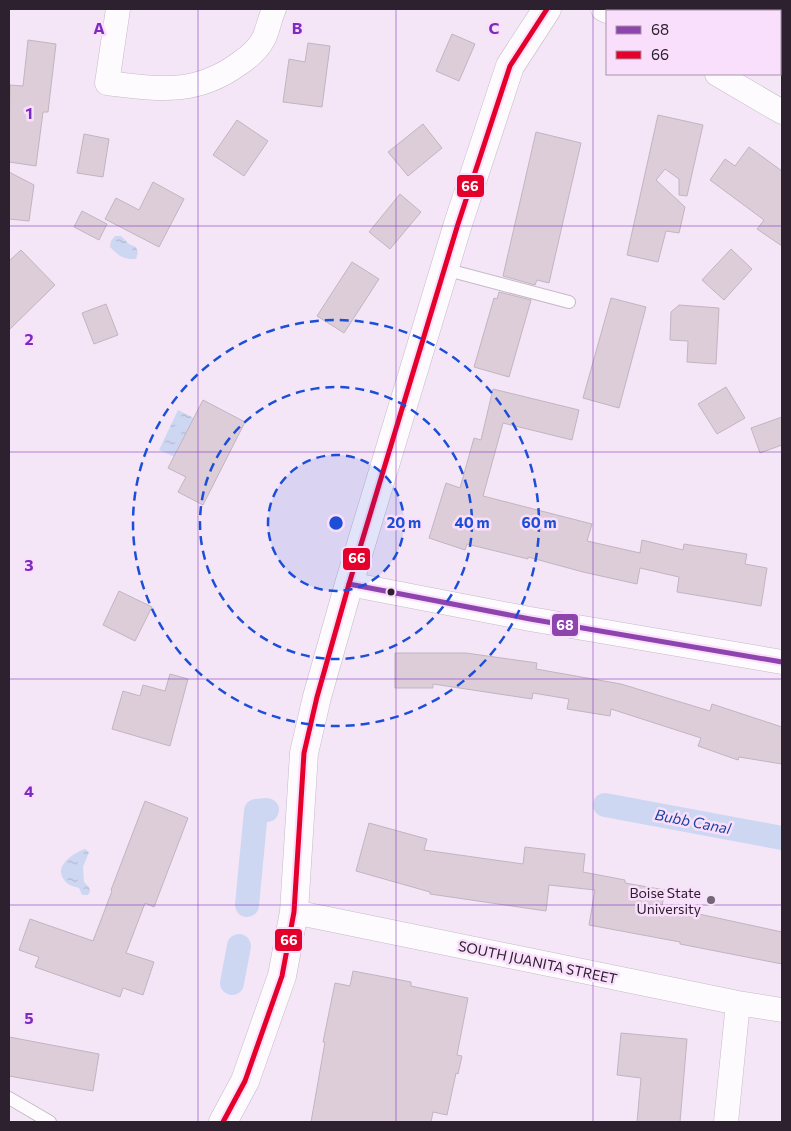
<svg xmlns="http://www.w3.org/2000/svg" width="791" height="1131" viewBox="0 0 791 1131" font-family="Commissioner,sans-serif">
<defs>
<pattern id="water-ripples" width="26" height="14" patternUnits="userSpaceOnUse" patternTransform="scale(1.25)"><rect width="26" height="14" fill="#ced7f2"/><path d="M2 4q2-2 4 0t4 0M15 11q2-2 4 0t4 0" fill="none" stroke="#b1b8d0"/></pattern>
</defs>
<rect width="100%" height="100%" fill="#f4e6f6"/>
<path fill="url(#water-ripples)" d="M 115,236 L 121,236 L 129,244 L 136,247 L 138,253 L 136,259 C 123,260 118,255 110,247 L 111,241 Z
M 178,410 L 196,419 L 177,458 L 159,450 Z
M 85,849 L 89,852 L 83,867 L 84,882 L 89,887 L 90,892 L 88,895 L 82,895 L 79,888 C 76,887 71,886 68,884 C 50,869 71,854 85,849 Z"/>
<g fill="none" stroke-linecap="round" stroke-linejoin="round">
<path stroke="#ced7f2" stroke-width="24" d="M 605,805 L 782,838
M 247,905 L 256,811 L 267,810
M 232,983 L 239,946"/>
</g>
<path fill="#dccdd9" stroke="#c2b4c0" d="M 452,34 L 475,44 L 459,81 L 436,71 Z
M 28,40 L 56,44 L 48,112 L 43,112 L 36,166 L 9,162 L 10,85 L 23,86 Z
M 308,43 L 330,46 L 322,107 L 283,102 L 289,59 L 305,62 Z
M 658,115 L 703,125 L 687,196 L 679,195 L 679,179 L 665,169 L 656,180 L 685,207 L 679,233 L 666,231 L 658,262 L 627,255 Z
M 237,120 L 268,141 L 244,176 L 213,155 Z
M 423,124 L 442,148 L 408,176 L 388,152 Z
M 536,132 L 581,143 L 549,283 L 537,280 L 535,285 L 503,276 Z
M 84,134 L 109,139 L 103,177 L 77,173 Z
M 749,147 L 782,171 L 782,246 L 757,229 L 764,220 L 710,180 L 725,159 L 735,166 Z
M 9,172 L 34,185 L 29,221 L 9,219 Z
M 153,182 L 184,199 L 159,247 L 105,219 L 116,198 L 139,210 Z
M 400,194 L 421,212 L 390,249 L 369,232 Z
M 82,211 L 107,224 L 99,240 L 74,227 Z
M 731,249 L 752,269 L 724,300 L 702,280 Z
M 21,250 L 55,285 L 9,330 L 9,261 Z
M 352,262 L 379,279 L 344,333 L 317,316 Z
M 499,292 L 531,300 L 509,377 L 474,367 L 494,298 L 497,299 Z
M 611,298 L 646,307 L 619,408 L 583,398 Z
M 106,304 L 118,335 L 94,344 L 82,313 Z
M 679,305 L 719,308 L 716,364 L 687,362 L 688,341 L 670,340 L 671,312 Z
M 726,387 L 745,418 L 717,434 L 698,404 Z
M 493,389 L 579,410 L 572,440 L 503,423 L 483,496 L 592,524 L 587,541 L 640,553 L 642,540 L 683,550 L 684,544 L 747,554 L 745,564 L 767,568 L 761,606 L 677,592 L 679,577 L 640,568 L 637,584 L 583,572 L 528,557 L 528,559 L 467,544 L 465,550 L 429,538 L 446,483 L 460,488 L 474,438 L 481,440 Z
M 203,400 L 245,422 L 203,505 L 178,492 L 186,477 L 168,468 Z
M 782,417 L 782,445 L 760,453 L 751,428 Z
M 119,591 L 152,607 L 135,641 L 103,625 Z
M 395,653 L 466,653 L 537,663 L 536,669 L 621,684 L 710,711 L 712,704 L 782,727 L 782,764 L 739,757 L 738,760 L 698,746 L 701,738 L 611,709 L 610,716 L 567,709 L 569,699 L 533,693 L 532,699 L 433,684 L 433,688 L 395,688 Z
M 170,674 L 188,679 L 170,746 L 112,729 L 123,691 L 140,696 L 143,685 L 165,691 Z
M 145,801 L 188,818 L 154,907 L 145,903 L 126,953 L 154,962 L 143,995 L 123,988 L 120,997 L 35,967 L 39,957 L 19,950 L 30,919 L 93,941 L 112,891 L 111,890 Z
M 369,823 L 427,839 L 424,850 L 523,864 L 525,847 L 585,854 L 583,872 L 625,880 L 625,883 L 665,890 L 662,906 L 782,932 L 782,964 L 680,944 L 680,942 L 589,925 L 595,890 L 549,885 L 546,911 L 430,894 L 430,892 L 356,871 Z
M 353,971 L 411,982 L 411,986 L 468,998 L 457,1055 L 462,1056 L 458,1074 L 456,1073 L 447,1115 L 433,1112 L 431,1122 L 311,1122 L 325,1042 L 323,1042 L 335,983 L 350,986 Z
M 621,1033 L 687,1039 L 680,1122 L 637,1122 L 641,1078 L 617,1075 Z
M 9,1037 L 99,1054 L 93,1091 L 9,1076 Z"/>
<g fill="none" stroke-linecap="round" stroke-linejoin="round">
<defs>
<path id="lane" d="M 444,269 L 569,302
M 9,1098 L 50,1122"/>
<path id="street" d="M 118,9 L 107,83 C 157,89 196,96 240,63 C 249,57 259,48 264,38 C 268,29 270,18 274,9
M 603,9 L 607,11
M 717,74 L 782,112
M 349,584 L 530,619 L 782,662
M 294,912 L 738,1003 L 782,1010
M 726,1122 L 738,1003"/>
<path id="secondary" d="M 223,1122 L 245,1081 L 282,976 L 294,912 L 304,753 L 317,697 L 349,584 L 458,224 L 510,66 L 547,9"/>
</defs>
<use href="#lane" stroke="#c5b9c7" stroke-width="14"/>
<use href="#street" stroke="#c5b9c7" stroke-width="25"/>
<use href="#secondary" stroke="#c5b9c7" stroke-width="29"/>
<use href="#lane" stroke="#fdfbfe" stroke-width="12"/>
<use href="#street" stroke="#fdfbfe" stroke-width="24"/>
<use href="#secondary" stroke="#fdfbfe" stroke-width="28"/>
<defs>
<path id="bus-1" d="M 349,584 L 530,619 L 782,662"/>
<path id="bus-2" d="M 223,1122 L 245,1081 L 282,976 L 294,912 L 304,753 L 317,697 L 349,584 L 458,224 L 510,66 L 547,9"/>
</defs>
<use href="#bus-1" stroke="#fadffd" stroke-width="9"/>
<use href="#bus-2" stroke="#fadffd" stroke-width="9"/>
<use href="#bus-1" stroke="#8e44ad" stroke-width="5"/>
<use href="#bus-2" stroke="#e4002b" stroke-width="5"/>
</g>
<path fill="none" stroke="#7b2cbf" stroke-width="1" stroke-opacity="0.55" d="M 198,9 L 198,1122M 396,9 L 396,1122M 593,9 L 593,1122M 9,226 L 782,226M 9,452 L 782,452M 9,679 L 782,679M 9,905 L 782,905"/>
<circle cx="336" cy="523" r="68" fill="#1d4ed8" fill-opacity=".12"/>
<g fill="none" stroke="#1d4ed8" stroke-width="2.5" stroke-dasharray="9 6">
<circle cx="336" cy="523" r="68"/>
<circle cx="336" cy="523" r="136"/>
<circle cx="336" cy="523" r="203"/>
</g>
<circle fill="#2d212f" stroke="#fadffd" stroke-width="2" cx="391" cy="592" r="4.5"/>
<circle fill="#736675" stroke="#fadffd" stroke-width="2" cx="711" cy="900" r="5"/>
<g text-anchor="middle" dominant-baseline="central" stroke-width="5" stroke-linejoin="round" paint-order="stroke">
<g font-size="14" fill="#2d212f" stroke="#fadffd" text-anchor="end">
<text x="701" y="892">Boise State<tspan x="701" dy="16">University</tspan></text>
</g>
<g font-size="14" fill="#2d212f" stroke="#fadffd">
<text transform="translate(538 962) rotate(12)">SOUTH JUANITA STREET</text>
</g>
<g font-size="15" font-style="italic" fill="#18439d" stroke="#fadffd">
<text transform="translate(693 821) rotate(11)">Bubb Canal</text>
</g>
</g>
<g font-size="16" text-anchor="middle" font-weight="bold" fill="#7b2cbf" stroke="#fadffd" stroke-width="5" stroke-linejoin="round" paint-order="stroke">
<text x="99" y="34">A</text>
<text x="297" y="34">B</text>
<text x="494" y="34">C</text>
<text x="29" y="119">1</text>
<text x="29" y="345">2</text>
<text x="29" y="571">3</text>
<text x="29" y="797">4</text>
<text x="29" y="1024">5</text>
</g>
<circle cx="336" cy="523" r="8" fill="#1d4ed8" stroke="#fadffd" stroke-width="2.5"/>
<g font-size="15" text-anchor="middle" font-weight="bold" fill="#1d4ed8" stroke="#fadffd" stroke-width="5" stroke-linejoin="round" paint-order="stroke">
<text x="404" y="528">20 m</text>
<text x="472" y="528">40 m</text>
<text x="539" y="528">60 m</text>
</g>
<g stroke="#fadffd" stroke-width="2">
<rect x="456" y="174" width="29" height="24" rx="5" fill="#e4002b"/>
<rect x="342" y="547" width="29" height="24" rx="5" fill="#e4002b"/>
<rect x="551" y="613" width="28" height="24" rx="5" fill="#8e44ad"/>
<rect x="274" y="928" width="29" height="24" rx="5" fill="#e4002b"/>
</g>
<g font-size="14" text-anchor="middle" font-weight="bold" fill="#fff">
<text x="470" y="191">66</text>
<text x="357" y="563">66</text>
<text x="565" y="630">68</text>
<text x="289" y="945">66</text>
</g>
<rect width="791" height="1131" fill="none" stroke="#2d212f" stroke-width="20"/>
<rect x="606" y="10" width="175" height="65" fill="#fadffd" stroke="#a893ab"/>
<rect x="616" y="26" width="25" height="8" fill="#8e44ad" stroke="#a893ab"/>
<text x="651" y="35" font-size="15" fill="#2d212f">68</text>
<rect x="616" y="51" width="25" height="8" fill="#e4002b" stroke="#a893ab"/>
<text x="651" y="60" font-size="15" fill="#2d212f">66</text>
</svg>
